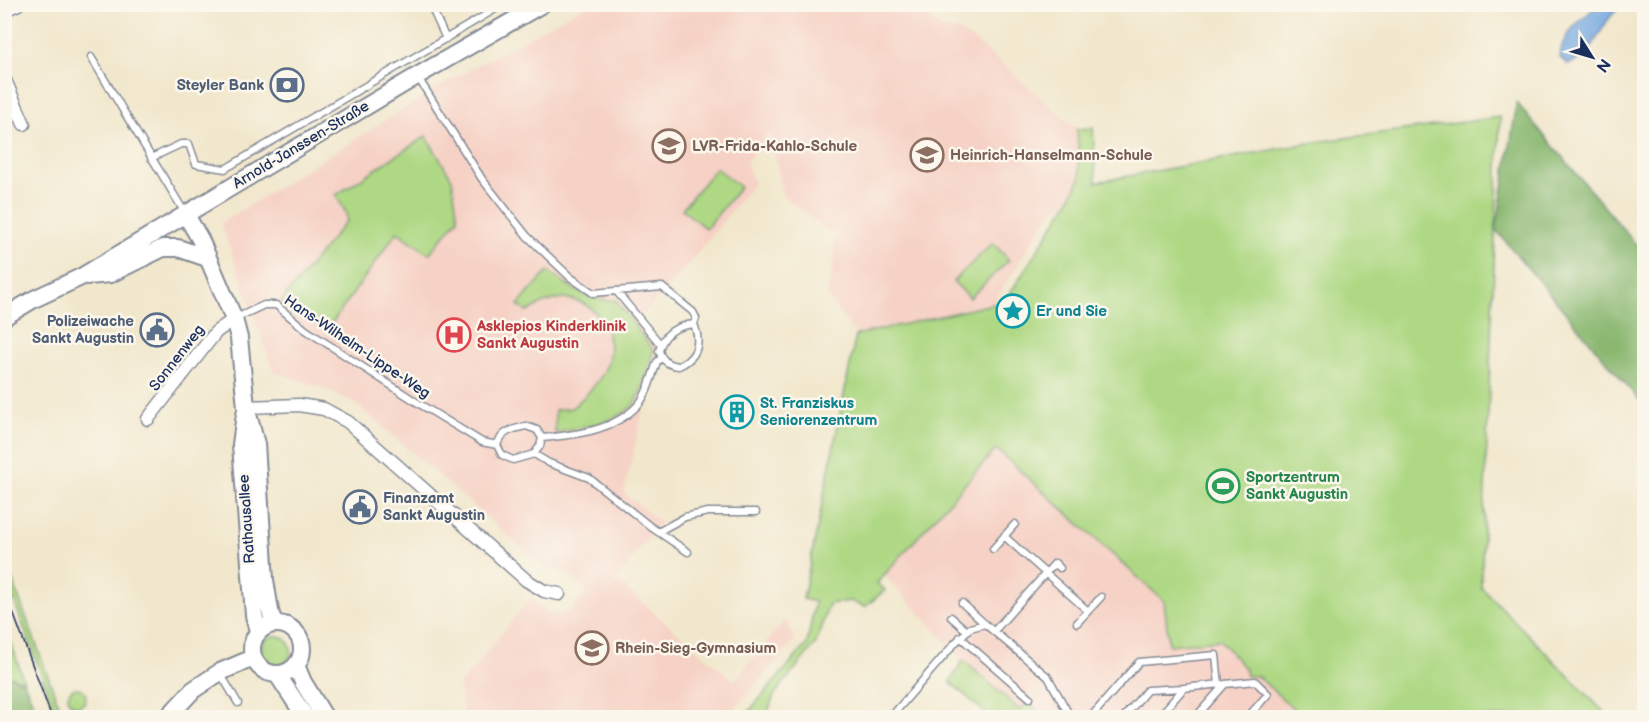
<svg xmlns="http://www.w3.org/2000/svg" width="1649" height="722" viewBox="0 0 1649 722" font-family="'Balsamiq Sans',sans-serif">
<rect width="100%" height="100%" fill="#fbf7ec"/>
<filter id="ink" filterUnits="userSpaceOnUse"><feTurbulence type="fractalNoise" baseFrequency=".0167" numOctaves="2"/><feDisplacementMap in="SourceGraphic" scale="12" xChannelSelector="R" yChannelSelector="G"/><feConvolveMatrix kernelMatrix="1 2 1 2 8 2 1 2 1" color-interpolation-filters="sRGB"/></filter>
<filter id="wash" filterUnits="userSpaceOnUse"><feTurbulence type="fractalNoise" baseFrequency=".008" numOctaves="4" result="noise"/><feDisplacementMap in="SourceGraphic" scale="24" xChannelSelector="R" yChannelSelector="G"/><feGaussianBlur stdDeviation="1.35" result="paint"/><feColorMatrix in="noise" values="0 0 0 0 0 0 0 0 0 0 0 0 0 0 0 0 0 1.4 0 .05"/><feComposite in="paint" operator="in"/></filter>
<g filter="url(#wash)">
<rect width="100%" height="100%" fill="#f1e7cc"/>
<path fill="#f6d1c5" d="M 586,5 L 916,5 L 941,29 L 960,31 L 975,41 L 1077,129 L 1080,178 L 1070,199 L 1053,211 L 1042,225 L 993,304 L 856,335 L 827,296 L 835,256 L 834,235 L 783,196 L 770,131 L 784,114 L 746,162 L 754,183 L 693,259 L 637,321 L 657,350 L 624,493 L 661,522 L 598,602 L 617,581 L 734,681 L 786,619 L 795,639 L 727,717 L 464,717 L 459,686 L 531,597 L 549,614 L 562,615 L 573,609 L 586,592 L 596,600 L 569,575 L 543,566 L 355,403 L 318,386 L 274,372 L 221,223 L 439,87 Z
M 996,449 L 1164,601 L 1169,644 L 1220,640 L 1245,669 L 1257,676 L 1303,717 L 1045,718 L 1028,703 L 1020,710 L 963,660 L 884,575 Z"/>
<path fill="#aed883" stroke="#648470" stroke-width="1.5" d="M 1500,117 L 1481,587 L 1609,717 L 1303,717 L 1257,676 L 1246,676 L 1245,669 L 1220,640 L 1169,645 L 1164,601 L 996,449 L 877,583 L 885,590 L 865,607 L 850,601 L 829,604 L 816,643 L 774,695 L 766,717 L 744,717 L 807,644 L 815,602 L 803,599 L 856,335 L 993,304 L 1002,306 L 1070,199 L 1080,178 L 1077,129 L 1093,128 L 1096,182 L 1315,142 Z
M 426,136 L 452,179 L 458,219 L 429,254 L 397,232 L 327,330 L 281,302 L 347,220 L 346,213 L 336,195 Z
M 716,168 L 740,187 L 706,229 L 682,209 Z
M 993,243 L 1009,260 L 970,298 L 953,281 Z
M 548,271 C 571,287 586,302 616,300 L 654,351 C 647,367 645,385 637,400 C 624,423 578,428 555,433 L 555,410 L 572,408 C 585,396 601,381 607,365 C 618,335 595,297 562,299 C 548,300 538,305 527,312 L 518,305 Z
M 4,558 L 63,717 L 57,717 L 5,576 Z
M 8,633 L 24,682 L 10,676 L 5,677 L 6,658 L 5,634 Z
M261 651a15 15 0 1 1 30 0a15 15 0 1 1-30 0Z
M 963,660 L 1020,710 L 1028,703 L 1045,717 L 990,717 L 950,682 Z
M68 697a9 9 0 1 1 18 0a9 9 0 1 1-18 0Z"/>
<path fill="#8ab871" stroke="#527468" stroke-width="1.5" d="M 1517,103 L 1644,254 L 1644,406 L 1496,230 Z
M 10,676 L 24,682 L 39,717 L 5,717 L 5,677 Z"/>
<path fill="#72a6df" stroke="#466a9e" stroke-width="1.5" d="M 1598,5 L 1622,5 C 1617,10 1610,16 1606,23 C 1595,39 1589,61 1567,64 L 1560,58 C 1560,34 1582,19 1598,5 Z"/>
</g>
<g filter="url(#ink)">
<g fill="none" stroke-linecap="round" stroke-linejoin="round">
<defs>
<path id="lane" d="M 430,4 L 446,39
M 91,57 L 185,213
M 417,76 L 482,179 L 527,236 L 570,277 L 593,293 L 662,287 L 693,312 L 696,318 L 694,324
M 151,158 L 181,144 L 189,144 L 196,164 L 225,169 L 504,4
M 617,292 L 661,345
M 234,319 L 264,305 L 276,305 L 306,330 L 418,403 L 482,442 L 497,445
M 694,324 C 701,342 698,357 679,366 C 669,365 663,362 659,351 C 663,333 676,326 694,324 Z
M 526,426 L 537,430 L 542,438 L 540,446 L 534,454 L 513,460 L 502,455 L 497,445 C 502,431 513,429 526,426 Z
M 542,438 C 575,435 614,431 638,405 C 648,394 652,375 657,362 L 661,358
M 534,454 L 549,463 L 589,478 L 651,527 L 688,552
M 658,532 L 685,517 L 708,512 L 756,512
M 1004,536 L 1088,611
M 993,549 L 1015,524
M 962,603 L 985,624
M 951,617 L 967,631
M 1077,623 L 1101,597
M 995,630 L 1055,563 L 1060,568
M 960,637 L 1030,698
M 220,673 L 238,703
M 890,718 L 956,642 L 970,628 L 985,624 L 1048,677 L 1071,718
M 1090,718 L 1139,662 L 1216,655 L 1219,685
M 1123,718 L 1147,690 L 1184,688
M 1158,718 L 1184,688 L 1221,684
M 1195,718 L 1225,684 L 1255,681 L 1268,694 L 1247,718"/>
<path id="street" d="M 4,10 L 18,4
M 4,78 L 24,124
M 246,407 L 299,405 L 324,409 L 348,422 L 526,580 L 544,591 L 559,594
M 148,419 L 216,332 L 234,319"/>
<path id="secondary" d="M 186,215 L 200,239 L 234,319 L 239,338 L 246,407 L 256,444 L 265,580 L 270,611 L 274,624
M 88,276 L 110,274 L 163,248 L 178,248 L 207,258
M 4,317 L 34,299 L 81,277 L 417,76 L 542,4
M 245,414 L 241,445 L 254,615 L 258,631
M252 649a25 25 0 1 1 50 0a25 25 0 1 1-50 0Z
M 296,665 L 303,682 L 325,718
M 277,674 L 306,718
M 167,718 L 193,690 L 220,672 L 253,658"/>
</defs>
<use href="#lane" stroke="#868b95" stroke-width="9"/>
<use href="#street" stroke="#868b95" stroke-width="15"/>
<use href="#secondary" stroke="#868b95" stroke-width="20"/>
<use href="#lane" stroke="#fff" stroke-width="6"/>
<use href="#street" stroke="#fff" stroke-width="12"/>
<use href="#secondary" stroke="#fff" stroke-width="16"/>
<path stroke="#1b2f5e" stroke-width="1.5" d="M 4,588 L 52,718"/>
</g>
</g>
<defs>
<symbol id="bank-ring" viewBox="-11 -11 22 22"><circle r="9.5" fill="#fbf7ec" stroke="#5c6f8a" stroke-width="1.5"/><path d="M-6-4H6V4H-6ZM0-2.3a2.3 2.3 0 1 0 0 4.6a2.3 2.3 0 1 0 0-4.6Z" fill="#5c6f8a"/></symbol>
<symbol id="school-ring" viewBox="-11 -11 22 22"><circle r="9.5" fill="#fbf7ec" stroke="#8d6e63" stroke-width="1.5"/><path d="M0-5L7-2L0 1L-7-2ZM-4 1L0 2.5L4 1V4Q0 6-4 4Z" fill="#8d6e63"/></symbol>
<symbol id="sight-ring" viewBox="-11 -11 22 22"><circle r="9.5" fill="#fbf7ec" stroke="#0f9aa8" stroke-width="1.5"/><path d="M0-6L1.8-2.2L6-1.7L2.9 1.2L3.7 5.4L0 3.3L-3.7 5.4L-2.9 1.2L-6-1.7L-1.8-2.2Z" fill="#0f9aa8"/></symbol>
<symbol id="civic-ring" viewBox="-11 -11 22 22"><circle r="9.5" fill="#fbf7ec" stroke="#5c6f8a" stroke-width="1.5"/><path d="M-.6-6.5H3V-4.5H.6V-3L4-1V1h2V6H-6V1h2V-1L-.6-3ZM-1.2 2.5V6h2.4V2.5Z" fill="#5c6f8a"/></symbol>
<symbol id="hospital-ring" viewBox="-11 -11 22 22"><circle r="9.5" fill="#fbf7ec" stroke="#e0444e" stroke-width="1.5"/><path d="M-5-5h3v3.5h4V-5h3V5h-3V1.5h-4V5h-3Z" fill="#e0444e"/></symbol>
<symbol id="building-ring" viewBox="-11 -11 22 22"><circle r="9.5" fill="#fbf7ec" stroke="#0f9aa8" stroke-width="1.5"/><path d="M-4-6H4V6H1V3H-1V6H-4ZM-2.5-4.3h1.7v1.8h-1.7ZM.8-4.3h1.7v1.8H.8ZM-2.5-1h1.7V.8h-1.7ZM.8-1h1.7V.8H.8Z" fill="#0f9aa8"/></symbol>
<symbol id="stadium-ring" viewBox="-11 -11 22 22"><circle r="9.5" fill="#fbf7ec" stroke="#2e9e5b" stroke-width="1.5"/><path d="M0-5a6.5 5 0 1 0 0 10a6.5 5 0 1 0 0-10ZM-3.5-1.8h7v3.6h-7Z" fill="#2e9e5b"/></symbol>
</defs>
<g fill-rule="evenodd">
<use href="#bank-ring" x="268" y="66" width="38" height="38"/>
<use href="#school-ring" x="650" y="127" width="38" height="38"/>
<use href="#school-ring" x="908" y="136" width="38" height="38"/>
<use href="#sight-ring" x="994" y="292" width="38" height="38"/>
<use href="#civic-ring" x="138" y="311" width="38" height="38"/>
<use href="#hospital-ring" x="435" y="316" width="38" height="38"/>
<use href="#building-ring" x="718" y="393" width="38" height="38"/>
<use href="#stadium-ring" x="1204" y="467" width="38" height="38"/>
<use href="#civic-ring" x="341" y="488" width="38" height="38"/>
<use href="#school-ring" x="573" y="629" width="38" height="38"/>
</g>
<g text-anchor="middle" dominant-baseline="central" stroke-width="5" stroke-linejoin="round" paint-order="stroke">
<g font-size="15" font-weight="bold" fill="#4e5e75" stroke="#fbf7ec" text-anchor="end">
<text x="264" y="85">Steyler Bank</text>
<text x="134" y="321">Polizeiwache<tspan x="134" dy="17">Sankt Augustin</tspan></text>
<text x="383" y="498" text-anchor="start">Finanzamt<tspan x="383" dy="17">Sankt Augustin</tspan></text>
</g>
<g font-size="15" fill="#1b2f5e" stroke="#fbf7ec">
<text transform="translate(301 145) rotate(-31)">Arnold-Janssen-Straße</text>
<text transform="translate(357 347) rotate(34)">Hans-Wilhelm-Lippe-Weg</text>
<text transform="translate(177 358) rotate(-52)">Sonnenweg</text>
<text transform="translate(247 519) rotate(-94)">Rathausallee</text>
</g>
<g font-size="15" font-weight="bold" fill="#785e54" stroke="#fbf7ec" text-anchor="start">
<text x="692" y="146">LVR-Frida-Kahlo-Schule</text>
<text x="950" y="155">Heinrich-Hanselmann-Schule</text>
<text x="615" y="648">Rhein-Sieg-Gymnasium</text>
</g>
<g font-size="15" font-weight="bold" fill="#0d838f" stroke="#fbf7ec" text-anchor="start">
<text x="1036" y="311">Er und Sie</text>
<text x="760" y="403">St. Franziskus<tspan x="760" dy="17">Seniorenzentrum</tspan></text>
</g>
<g font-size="15" font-weight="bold" fill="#be3a42" stroke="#fbf7ec" text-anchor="start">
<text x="477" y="326">Asklepios Kinderklinik<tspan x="477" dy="17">Sankt Augustin</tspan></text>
</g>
<g font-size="15" font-weight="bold" fill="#27864d" stroke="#fbf7ec" text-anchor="start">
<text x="1246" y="477">Sportzentrum<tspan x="1246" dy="17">Sankt Augustin</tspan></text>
</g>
</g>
<rect width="1649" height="722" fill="none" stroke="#fbf7ec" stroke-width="24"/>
<g transform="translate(1592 57) rotate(127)" stroke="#fbf7ec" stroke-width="4.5" paint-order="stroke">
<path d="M0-4.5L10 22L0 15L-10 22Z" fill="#1b2f5e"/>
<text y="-9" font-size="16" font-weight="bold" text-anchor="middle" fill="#1b2f5e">N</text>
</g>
</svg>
